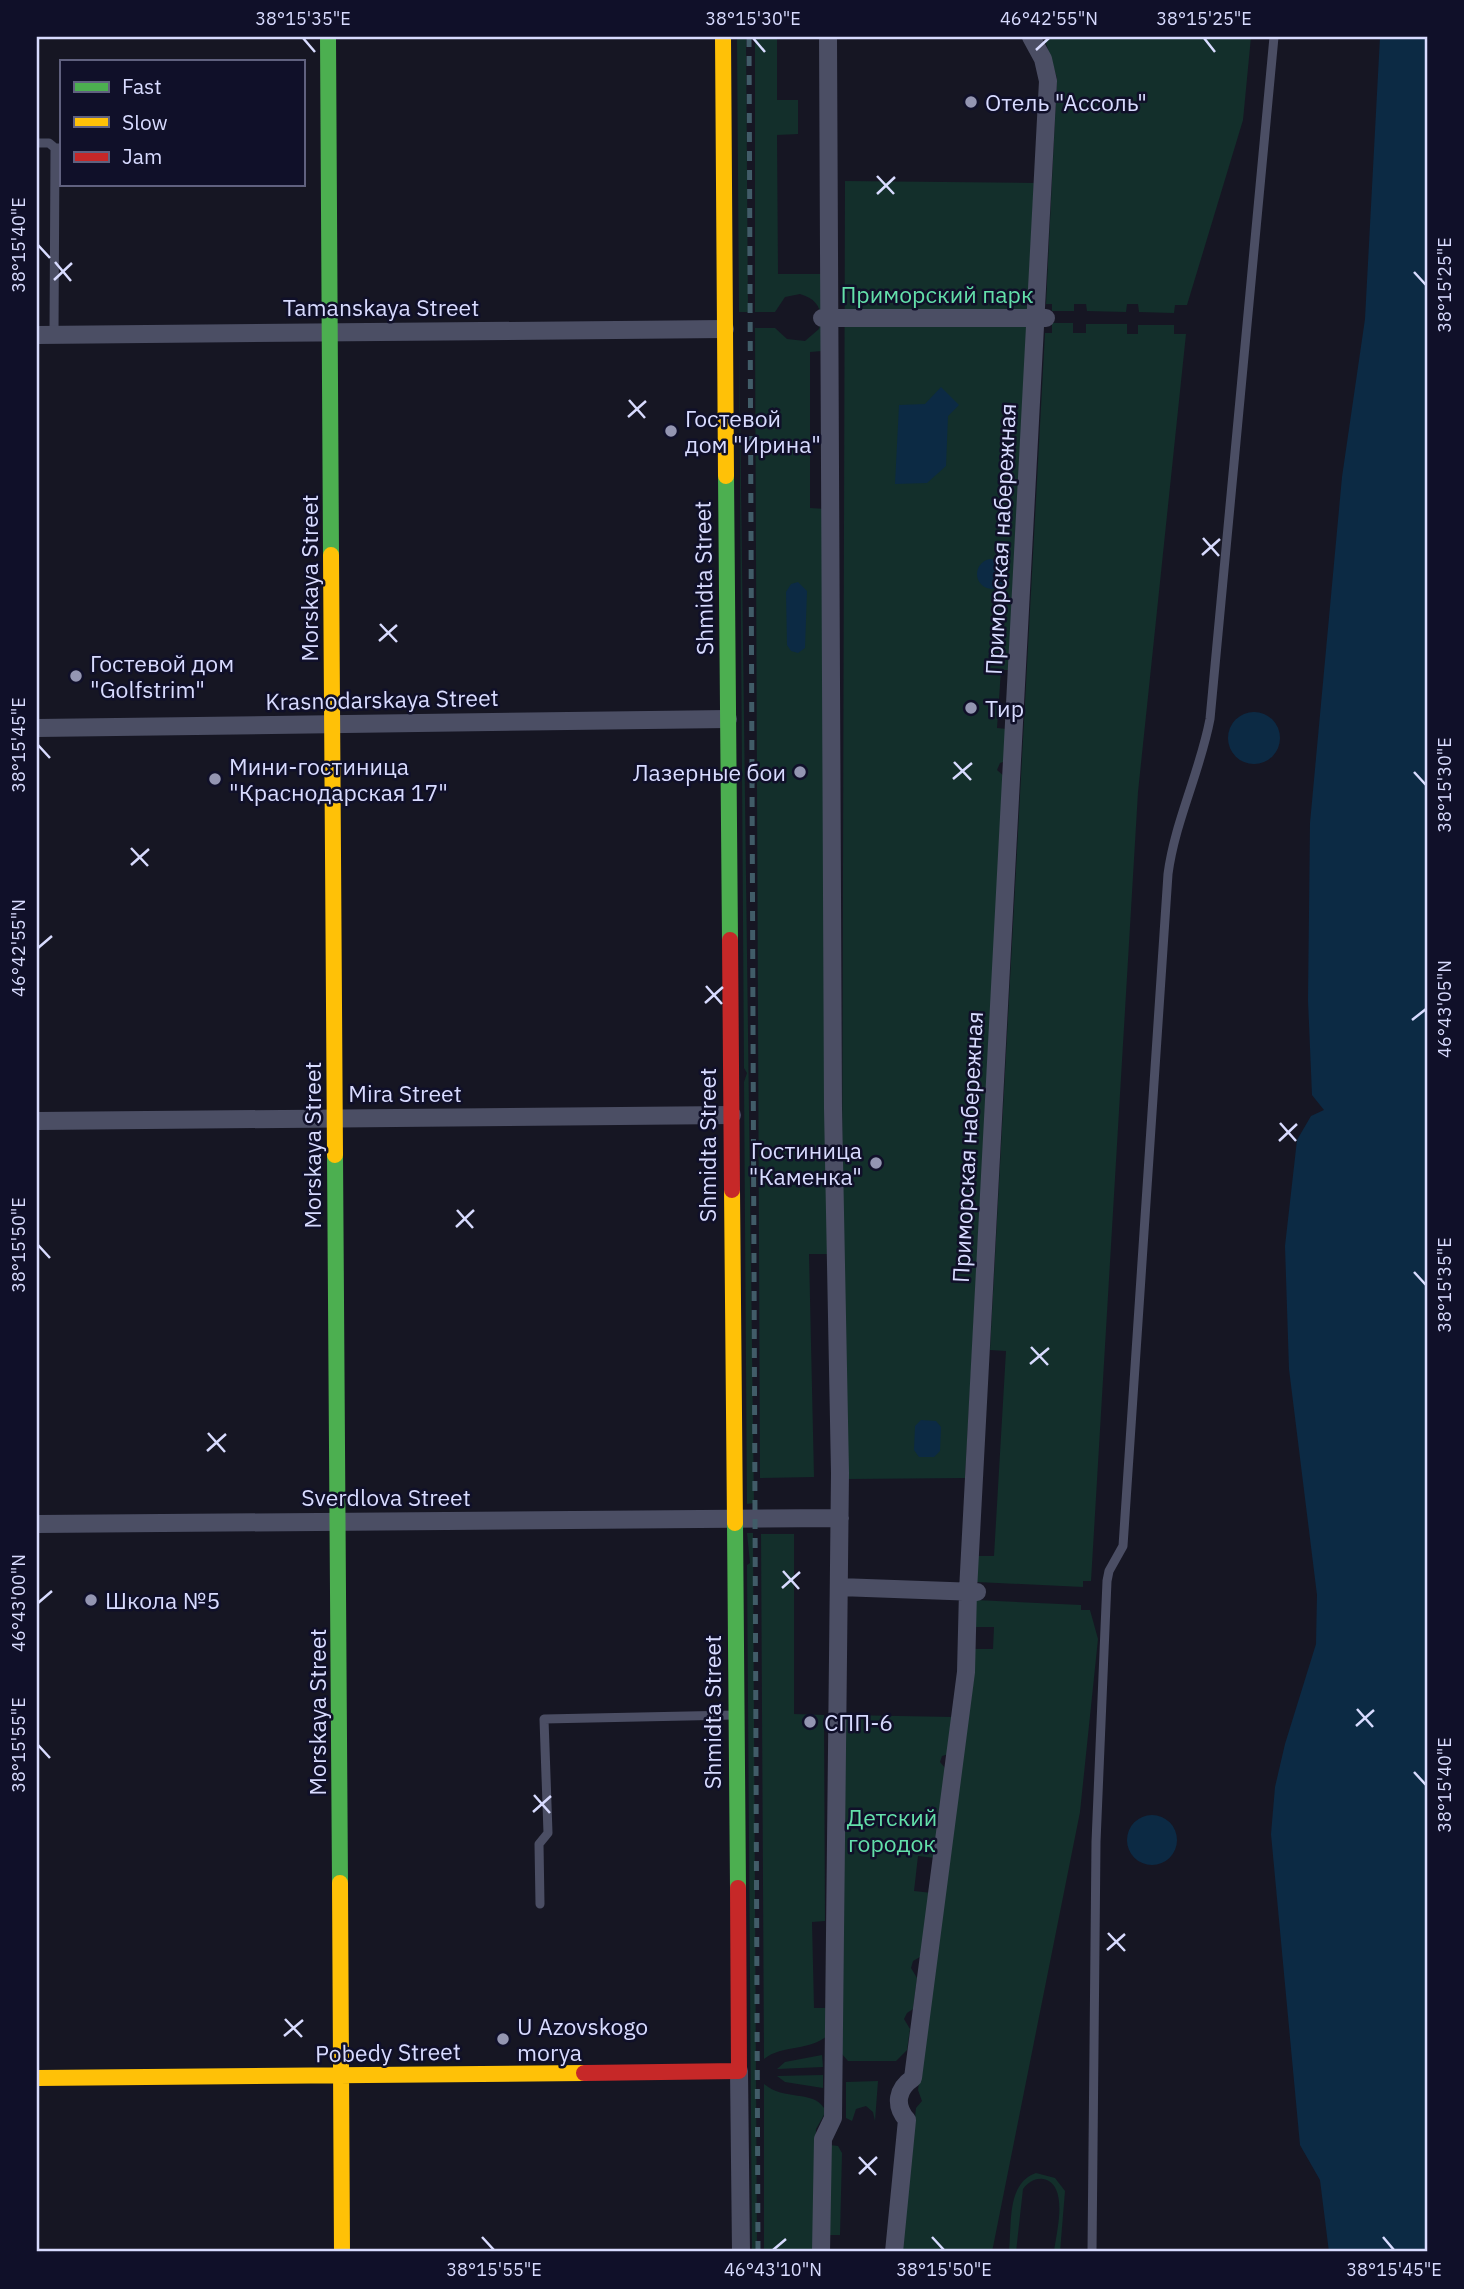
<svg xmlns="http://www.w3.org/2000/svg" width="1464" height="2289" viewBox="0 0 1464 2289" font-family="'IBM Plex Sans',sans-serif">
<rect width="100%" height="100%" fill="#161623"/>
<path fill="#132f2b" d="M 737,37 L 746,37 L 748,312 L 739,312 Z
M 755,37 L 777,37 L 777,100 L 798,100 L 798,134 L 777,135 L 778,274 L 821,274 L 822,351 L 810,352 L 810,508 L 826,509 L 827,1254 L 809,1254 L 814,1477 L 760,1478 L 755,328 L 775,328 L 787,339 L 805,341 L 819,329 C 824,311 818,299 800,294 L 785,297 L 775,312 L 755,312 Z
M 1044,37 L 1251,37 L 1243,120 L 1187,305 L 1175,305 L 1174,313 L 1139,312 L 1138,304 L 1127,304 L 1126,312 L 1087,311 L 1086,304 L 1074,304 L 1074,311 L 1052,311 L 1052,304 L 1046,304 L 1057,78 Z
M 845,181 L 1034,183 L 1010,670 L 1001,670 L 997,728 L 1007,729 L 1006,761 L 1000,763 L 997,770 L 1005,777 L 965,1478 L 848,1479 L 842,1208 Z
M 1052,323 L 1073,323 L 1073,333 L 1086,333 L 1086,324 L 1127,324 L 1127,334 L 1138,334 L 1138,325 L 1174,325 L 1174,334 L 1186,334 L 1138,792 L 1091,1581 L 1083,1581 L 1083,1587 L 977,1582 L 977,1556 L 994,1556 L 1006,1351 L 990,1350 L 1045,333 L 1052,333 Z
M 739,328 L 754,1503 L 747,1504 L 744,1082 L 747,1073 L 744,1068 Z
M 747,1533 L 753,1533 L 757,2252 L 752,2252 L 747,1565 L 750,1563 Z
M 761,1534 L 794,1534 L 794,1714 L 824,1715 L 825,1921 L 812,1922 L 814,2008 L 827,2008 L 828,2035 C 809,2052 783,2044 764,2059 Z
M 976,1600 L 1081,1605 L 1081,1610 L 1090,1610 L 1098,1639 L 1080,1812 L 992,2252 L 901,2252 L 916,2108 L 922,2101 L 918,2090 L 974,1676 L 975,1649 L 993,1649 L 994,1627 L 975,1627 Z
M 845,1715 L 953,1717 L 949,1754 L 942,1756 L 940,1762 L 946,1769 L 938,1836 L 930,1844 L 936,1852 L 935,1858 L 918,1856 L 914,1891 L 932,1893 L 920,1957 L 913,1961 L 911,1968 L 917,1978 L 913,2009 L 907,2013 L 904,2019 L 910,2029 L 907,2050 L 896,2061 L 848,2061 L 842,2054 Z
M 822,2055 L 823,2067 L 777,2069 L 785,2062 Z
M 823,2075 L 823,2088 L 785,2082 L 777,2076 Z
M 878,2081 L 875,2121 L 873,2112 L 866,2106 L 856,2109 L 852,2121 L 846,2118 L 846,2082 Z
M 764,2084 C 784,2101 813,2090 824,2108 L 824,2115 L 816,2129 L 814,2252 L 764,2252 Z
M 830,2145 L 838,2146 L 842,2153 L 840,2235 L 828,2235 Z
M 1036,2173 L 1055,2178 L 1065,2191 L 1060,2252 L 1054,2252 C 1056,2234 1070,2184 1043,2179 C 1034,2178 1028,2183 1023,2189 L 1016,2252 L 1009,2252 C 1012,2226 1006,2183 1036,2173 Z"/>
<path fill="#0c2a44" d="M 1380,37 L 1427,37 L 1427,2252 L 1329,2252 L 1320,2180 L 1300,2145 L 1271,1834 L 1275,1787 L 1285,1744 L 1316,1644 L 1317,1595 L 1289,1369 L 1285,1246 L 1297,1140 L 1311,1116 L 1324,1110 L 1312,1095 L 1308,1000 L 1310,823 L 1342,477 L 1365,319 Z
M 941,387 L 959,405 L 948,416 L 946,466 L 927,483 L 895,484 L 899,405 L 925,404 Z
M977 574a15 15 0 1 1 30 0a15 15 0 1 1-30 0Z
M 798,582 L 807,591 L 805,648 L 798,653 L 791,651 L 787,645 L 786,592 L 791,584 Z
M1228 738a26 26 0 1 1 52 0a26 26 0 1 1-52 0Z
M 921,1420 L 936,1421 L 941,1427 L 940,1451 L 934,1457 L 919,1457 L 914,1450 L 915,1426 Z
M1127 1840a25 25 0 1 1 50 0a25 25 0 1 1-50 0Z"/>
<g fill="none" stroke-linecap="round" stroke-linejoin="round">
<path stroke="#4b4e64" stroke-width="9" d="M 37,143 L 49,143 L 55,148
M 54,335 L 55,148 L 61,148
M 540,1904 L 539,1844 L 548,1833 L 544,1719 L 735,1715
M 1092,2252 L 1096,1842 L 1107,1581 L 1109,1571 L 1123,1546 L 1168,874 C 1175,821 1200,772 1210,719 L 1274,37"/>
<path stroke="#4b4e64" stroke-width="18" d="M 822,318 L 1046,318
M 37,335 L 725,329
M 37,728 L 728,719
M 37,1121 L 732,1115
M 37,1524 L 840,1518
M 839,1587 L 977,1592
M 739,2071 L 741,2252
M 821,2252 L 823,2139 L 833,2118 L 840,1473 L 833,1108 L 828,37
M 894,2252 L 907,2120 C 894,2105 897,2089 913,2078 L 914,2070 L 966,1672 L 968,1591 L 1048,81 L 1043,59 L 1031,37"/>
<path stroke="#4caf50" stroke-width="16" d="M 328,37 L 331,555
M 726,476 L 730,940
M 335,1155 L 340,1883
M 735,1523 L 738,1888"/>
<path stroke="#ffc107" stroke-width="16" d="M 723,37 L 726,476
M 331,555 L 335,1155
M 732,1190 L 735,1523
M 340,1883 L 342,2252
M 37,2078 L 584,2073"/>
<path stroke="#c62828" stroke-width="16" d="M 730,940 L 732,1190
M 584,2073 L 739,2071 L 738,1888"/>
<path stroke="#415c68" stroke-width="5" stroke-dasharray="10 9" stroke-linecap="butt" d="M 749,37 L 758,2252"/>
</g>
<path fill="none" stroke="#d8dbff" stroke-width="2.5" d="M 303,38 L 315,52M 753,38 L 765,52M 1204,38 L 1215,52M 1036,50 L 1049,38M 877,176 L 894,194M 877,194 L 895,177M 38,245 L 50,258M 55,262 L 71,281M 1414,272 L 1426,285M 54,280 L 72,263M 629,400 L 645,418M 628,417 L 646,401M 1203,538 L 1219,556M 1202,555 L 1220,539M 380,624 L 397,642M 379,641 L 397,625M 38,745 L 50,758M 954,762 L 971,780M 1414,772 L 1426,785M 953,779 L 972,763M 131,848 L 148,866M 131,865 L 149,849M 38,948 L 52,936M 706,986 L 722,1004M 705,1003 L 723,987M 1412,1020 L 1426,1009M 1280,1123 L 1296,1141M 1279,1141 L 1297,1124M 457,1210 L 473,1228M 456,1227 L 474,1210M 38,1245 L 50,1258M 1414,1272 L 1426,1285M 1031,1347 L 1048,1365M 1030,1364 L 1049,1348M 208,1433 L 225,1452M 207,1451 L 226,1434M 783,1571 L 799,1589M 782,1588 L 800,1572M 38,1603 L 52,1591M 1357,1709 L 1373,1727M 1356,1726 L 1374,1710M 38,1745 L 50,1758M 1414,1772 L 1426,1785M 534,1795 L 550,1813M 533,1812 L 551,1796M 1108,1933 L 1125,1951M 1107,1950 L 1125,1934M 285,2019 L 302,2037M 284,2036 L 303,2020M 859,2157 L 876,2175M 859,2174 L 877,2157M 482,2237 L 494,2250M 932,2237 L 944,2250M 1383,2237 L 1394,2250M 773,2250 L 786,2239"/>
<g fill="#9496b2" stroke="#101029" stroke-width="2.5">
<circle cx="971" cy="102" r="7"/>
<circle cx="671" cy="431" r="7"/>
<circle cx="76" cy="676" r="7"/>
<circle cx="971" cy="708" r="7"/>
<circle cx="800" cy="772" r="7"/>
<circle cx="215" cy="779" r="7"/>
<circle cx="876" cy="1163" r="7"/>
<circle cx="91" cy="1600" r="7"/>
<circle cx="810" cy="1722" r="7"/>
<circle cx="503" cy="2039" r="7"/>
</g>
<g text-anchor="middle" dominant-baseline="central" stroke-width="5" stroke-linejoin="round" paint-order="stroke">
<g font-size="23" fill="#d8dbff" stroke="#101029" text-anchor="start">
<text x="985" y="102">Отель "Ассоль"</text>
<text x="685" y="418">Гостевой<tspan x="685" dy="26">дом "Ирина"</tspan></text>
<text x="90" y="663">Гостевой дом<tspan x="90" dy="26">"Golfstrim"</tspan></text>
<text x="985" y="708">Тир</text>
<text x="229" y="766">Мини-гостиница<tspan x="229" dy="26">"Краснодарская 17"</tspan></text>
<text x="786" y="772" text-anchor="end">Лазерные бои</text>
<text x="862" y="1150" text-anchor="end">Гостиница<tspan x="862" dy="26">"Каменка"</tspan></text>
<text x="105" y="1600">Школа №5</text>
<text x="824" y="1722">СПП-6</text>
<text x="517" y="2026">U Azovskogo<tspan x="517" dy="26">morya</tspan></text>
</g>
<g font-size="23" fill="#63e0aa" stroke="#101029">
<text x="937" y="294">Приморский парк</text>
<text x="892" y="1817">Детский<tspan x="892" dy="26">городок</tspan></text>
</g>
<g font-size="23" fill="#d8dbff" stroke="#101029">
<text x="381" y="307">Tamanskaya Street</text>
<text transform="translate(1000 539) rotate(-87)">Приморская набережная</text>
<text transform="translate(309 578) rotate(-90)">Morskaya Street</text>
<text transform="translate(703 578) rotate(-91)">Shmidta Street</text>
<text transform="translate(382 699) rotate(-1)">Krasnodarskaya Street</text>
<text x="405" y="1093">Mira Street</text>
<text transform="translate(312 1145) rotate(-90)">Morskaya Street</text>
<text transform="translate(707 1145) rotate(-90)">Shmidta Street</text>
<text transform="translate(967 1147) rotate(-87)">Приморская набережная</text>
<text x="386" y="1497">Sverdlova Street</text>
<text transform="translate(317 1712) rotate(-90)">Morskaya Street</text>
<text transform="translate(712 1712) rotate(-90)">Shmidta Street</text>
<text transform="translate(388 2052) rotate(-1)">Pobedy Street</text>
</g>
</g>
<rect width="1464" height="2289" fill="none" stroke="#101029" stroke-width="77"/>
<rect x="60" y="60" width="245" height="126" fill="#101029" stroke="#60617f" stroke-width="2"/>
<rect x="74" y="82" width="35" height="10" fill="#4caf50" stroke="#60617f" stroke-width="2"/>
<text x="122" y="94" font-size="21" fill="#d8dbff">Fast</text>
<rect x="74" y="117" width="35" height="10" fill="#ffc107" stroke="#60617f" stroke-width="2"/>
<text x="122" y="130" font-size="21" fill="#d8dbff">Slow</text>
<rect x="74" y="152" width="35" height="10" fill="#c62828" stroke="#60617f" stroke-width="2"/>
<text x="122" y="164" font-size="21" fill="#d8dbff">Jam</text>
<rect x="38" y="38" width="1388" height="2212" fill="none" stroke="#d8dbff" stroke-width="2.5"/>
<g font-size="18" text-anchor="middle" fill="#d8dbff">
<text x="303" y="25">38°15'35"E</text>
<text x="753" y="25">38°15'30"E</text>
<text x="1049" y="25">46°42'55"N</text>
<text x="1204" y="25">38°15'25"E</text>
<text transform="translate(19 245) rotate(-90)" y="6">38°15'40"E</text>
<text transform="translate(1445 285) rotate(-90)" y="6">38°15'25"E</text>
<text transform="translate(19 745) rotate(-90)" y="6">38°15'45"E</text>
<text transform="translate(1445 785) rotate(-90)" y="6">38°15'30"E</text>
<text transform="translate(19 948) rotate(-90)" y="6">46°42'55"N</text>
<text transform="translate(1445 1009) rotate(-90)" y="6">46°43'05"N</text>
<text transform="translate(19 1245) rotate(-90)" y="6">38°15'50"E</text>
<text transform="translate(1445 1285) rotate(-90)" y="6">38°15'35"E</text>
<text transform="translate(19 1603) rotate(-90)" y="6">46°43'00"N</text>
<text transform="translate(19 1745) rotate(-90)" y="6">38°15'55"E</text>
<text transform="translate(1445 1785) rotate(-90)" y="6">38°15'40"E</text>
<text x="494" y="2276">38°15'55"E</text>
<text x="773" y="2276">46°43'10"N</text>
<text x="944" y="2276">38°15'50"E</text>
<text x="1394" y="2276">38°15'45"E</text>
</g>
</svg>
